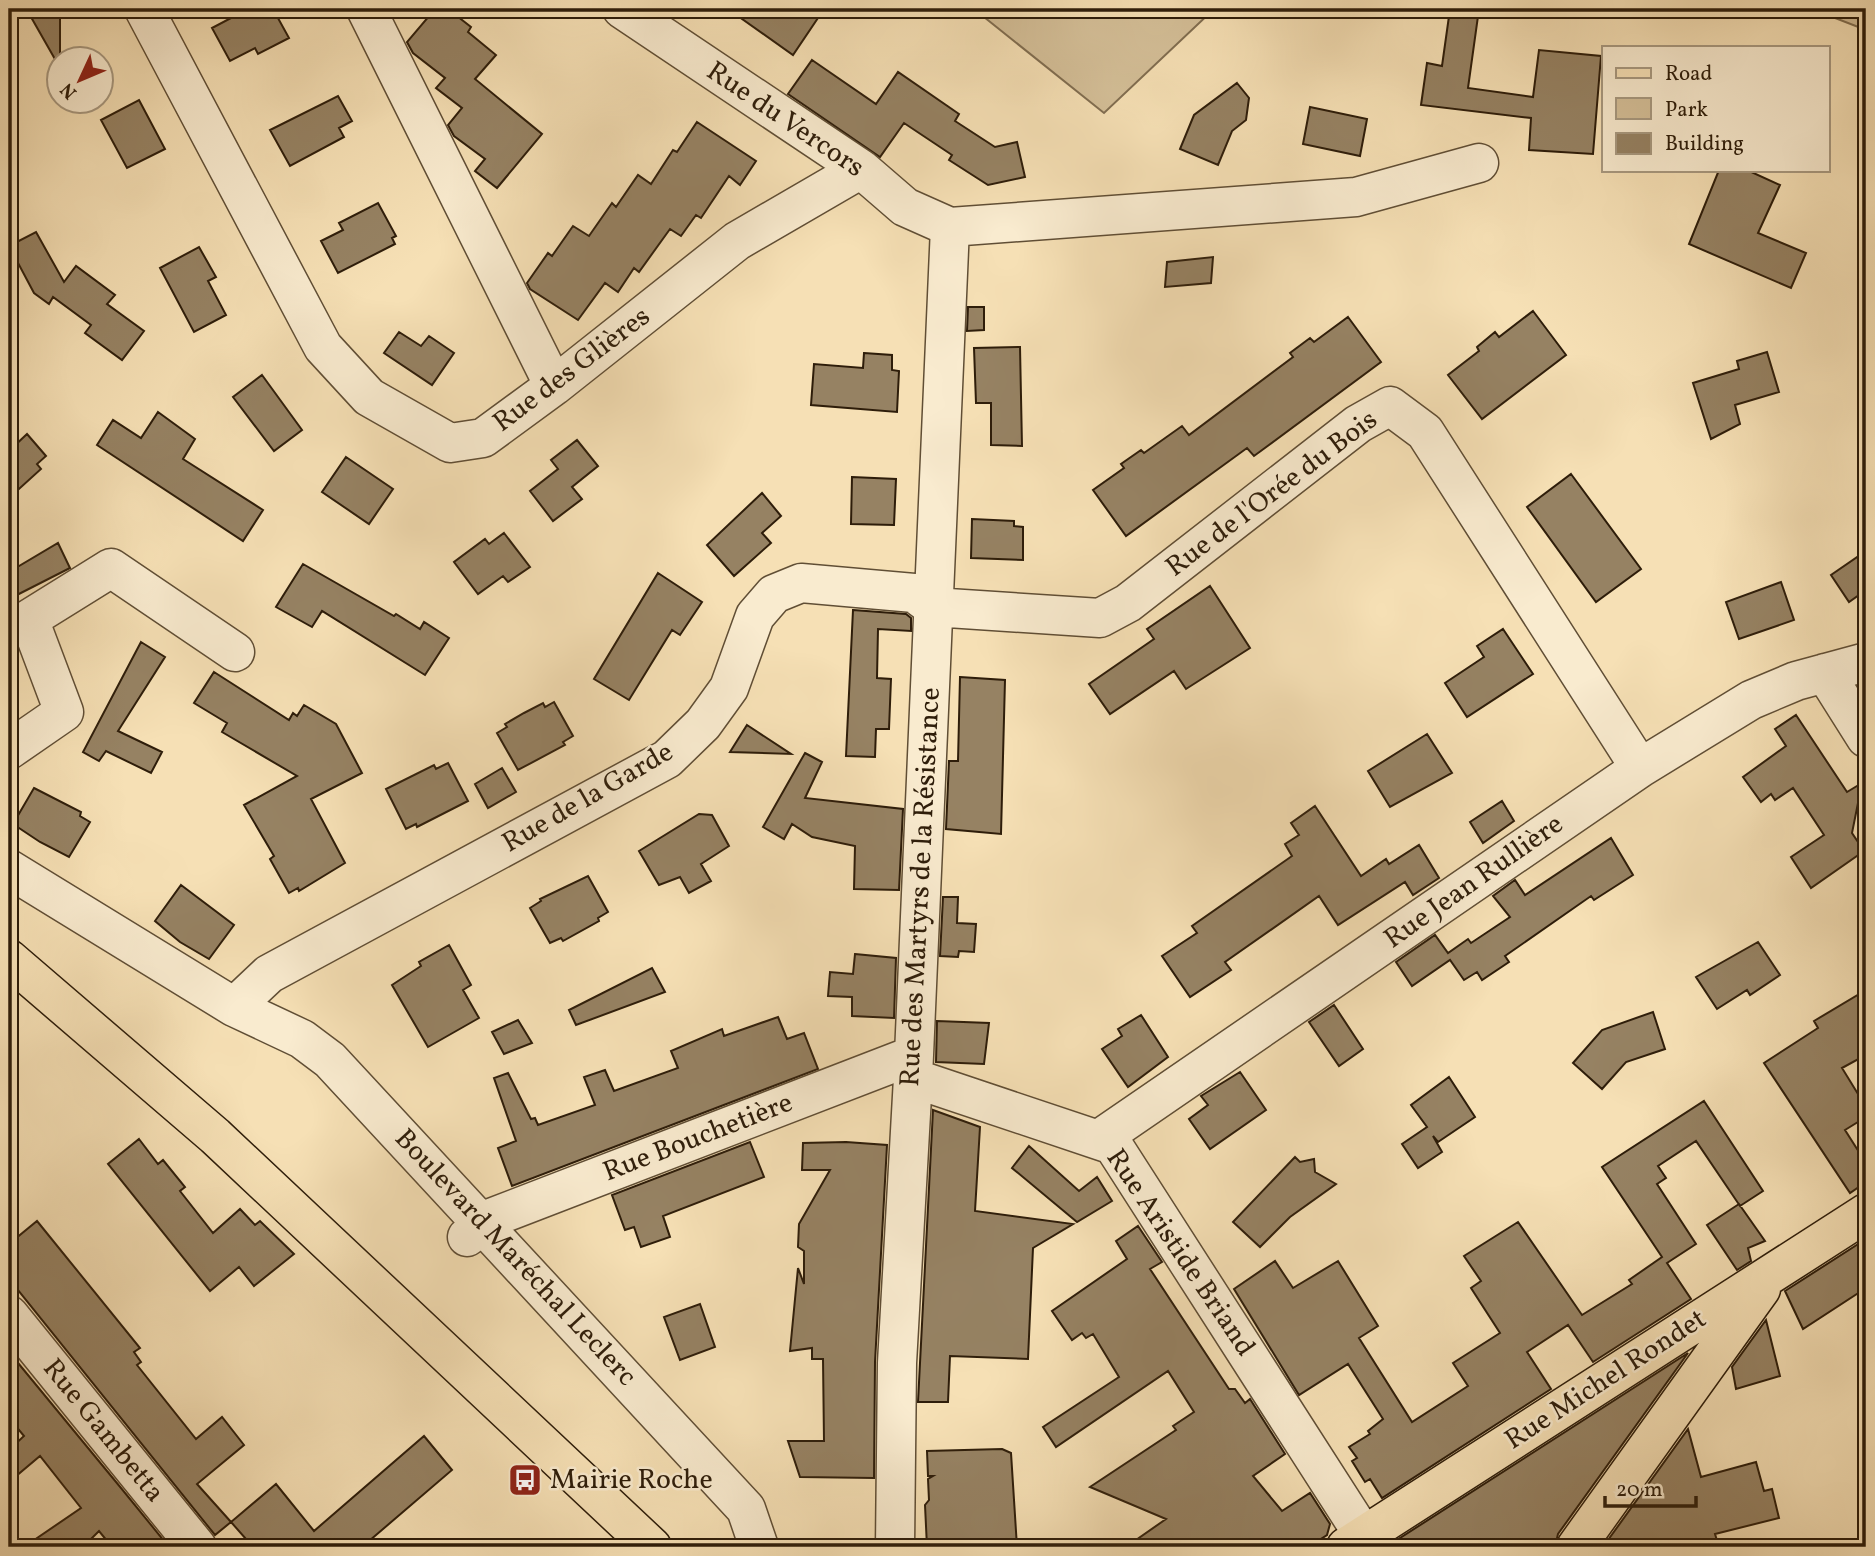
<svg xmlns="http://www.w3.org/2000/svg" width="1875" height="1556" viewBox="0 0 1875 1556" font-family="Vollkorn,serif">
<rect width="100%" height="100%" fill="#f6e0b5"/>
<filter id="stains"><feTurbulence type="fractalNoise" baseFrequency=".00286" numOctaves="4"/><feColorMatrix values="0 0 0 0 .2 0 0 0 0 .09 0 0 0 0 .02 0 0 0 .5 -.17"/></filter>
<radialGradient id="worn" r=".72"><stop offset=".6" stop-color="#630" stop-opacity="0"/><stop offset="1" stop-color="#630" stop-opacity=".3"/></radialGradient>
<path fill="#d4bf98" stroke="#816e51" stroke-width="2" d="M 974,9 L 1214,9 L 1104,113 Z
M 1812,9 L 1866,9 L 1866,30 Z"/>
<path fill="#968263" stroke="#2e1d0a" stroke-width="2" d="M 45,9 L 60,9 L 60,68 L 31,17 Z
M 248,9 L 273,9 L 289,38 L 258,54 L 255,48 L 230,61 L 212,28 Z
M 435,9 L 448,9 L 471,27 L 468,32 L 496,55 L 475,79 L 542,134 L 497,188 L 475,171 L 485,159 L 454,136 L 448,125 L 462,108 L 436,88 L 445,78 L 413,53 L 407,42 Z
M 728,9 L 824,9 L 793,55 Z
M 1450,9 L 1479,9 L 1468,88 L 1533,97 L 1539,50 L 1601,56 L 1593,154 L 1529,150 L 1531,118 L 1421,105 L 1427,63 L 1442,66 Z
M 812,60 L 876,104 L 898,72 L 959,114 L 955,121 L 995,147 L 1017,142 L 1025,177 L 988,185 L 949,160 L 952,155 L 904,123 L 880,157 L 788,94 Z
M 1237,83 L 1249,98 L 1246,120 L 1232,131 L 1218,165 L 1180,149 L 1194,115 Z
M 338,96 L 352,121 L 339,128 L 344,137 L 290,166 L 270,130 Z
M 139,100 L 165,149 L 127,168 L 101,120 Z
M 1310,107 L 1367,119 L 1360,156 L 1303,144 Z
M 697,122 L 756,161 L 740,185 L 729,176 L 701,218 L 696,215 L 681,236 L 670,229 L 639,272 L 634,268 L 618,292 L 605,283 L 578,320 L 530,289 L 527,283 L 548,253 L 552,256 L 573,226 L 589,236 L 612,203 L 616,207 L 638,175 L 651,184 L 673,150 L 677,152 Z
M 1719,170 L 1747,170 L 1780,185 L 1758,233 L 1806,253 L 1791,288 L 1689,244 Z
M 378,203 L 396,236 L 392,238 L 395,244 L 338,273 L 321,241 L 343,230 L 339,223 Z
M 36,232 L 64,282 L 76,266 L 115,295 L 107,304 L 144,331 L 122,360 L 85,333 L 91,325 L 53,297 L 49,304 L 34,293 L 9,246 Z
M 199,247 L 216,277 L 208,281 L 226,315 L 194,332 L 160,268 Z
M 1213,257 L 1211,283 L 1165,287 L 1167,262 Z
M 968,307 L 984,307 L 984,330 L 967,331 Z
M 1533,311 L 1566,355 L 1482,419 L 1448,375 L 1479,351 L 1477,347 L 1495,332 L 1499,337 Z
M 1348,317 L 1381,362 L 1254,456 L 1247,448 L 1126,536 L 1093,490 L 1124,468 L 1121,464 L 1141,450 L 1144,453 L 1182,426 L 1189,435 L 1293,357 L 1290,353 L 1310,338 L 1314,342 Z
M 399,332 L 421,346 L 429,336 L 454,353 L 432,385 L 384,353 Z
M 1020,347 L 1022,446 L 991,445 L 991,403 L 976,403 L 974,348 Z
M 1767,352 L 1779,392 L 1735,405 L 1740,424 L 1711,439 L 1693,383 L 1739,369 L 1737,361 Z
M 864,353 L 892,355 L 892,370 L 899,371 L 897,412 L 811,405 L 814,364 L 863,368 Z
M 262,375 L 302,430 L 274,451 L 233,397 Z
M 158,412 L 195,439 L 183,459 L 263,510 L 243,541 L 97,445 L 113,420 L 141,438 Z
M 27,434 L 46,456 L 37,464 L 41,469 L 9,498 L 9,451 Z
M 577,440 L 598,466 L 572,487 L 582,499 L 553,521 L 530,491 L 558,469 L 551,460 Z
M 346,457 L 393,489 L 369,524 L 322,492 Z
M 1571,474 L 1641,569 L 1596,602 L 1527,507 Z
M 852,477 L 896,479 L 894,525 L 851,524 Z
M 762,493 L 781,516 L 762,533 L 771,543 L 734,576 L 707,545 Z
M 972,519 L 1014,521 L 1014,526 L 1023,527 L 1023,560 L 971,558 Z
M 504,533 L 530,567 L 508,582 L 503,576 L 478,594 L 454,562 L 485,539 L 489,544 Z
M 58,543 L 70,568 L 9,599 L 9,572 Z
M 1866,551 L 1866,590 L 1849,602 L 1831,575 Z
M 303,564 L 394,616 L 396,614 L 420,629 L 424,622 L 449,638 L 425,675 L 322,611 L 312,627 L 276,607 Z
M 658,573 L 702,602 L 680,635 L 672,630 L 629,700 L 594,679 Z
M 1781,582 L 1794,620 L 1739,639 L 1726,602 Z
M 1210,586 L 1250,648 L 1186,689 L 1174,671 L 1110,714 L 1089,684 L 1154,639 L 1147,629 Z
M 853,610 L 906,614 L 911,618 L 911,631 L 878,629 L 877,678 L 891,679 L 889,729 L 876,729 L 875,757 L 846,756 Z
M 1503,629 L 1533,674 L 1467,717 L 1445,683 L 1484,657 L 1477,646 Z
M 141,642 L 165,657 L 118,731 L 162,752 L 151,773 L 106,751 L 99,761 L 83,752 Z
M 214,672 L 289,720 L 293,713 L 297,716 L 304,705 L 336,724 L 362,773 L 311,799 L 345,863 L 299,891 L 298,888 L 289,893 L 270,859 L 274,856 L 244,805 L 297,776 L 222,732 L 227,723 L 194,703 Z
M 960,677 L 1005,680 L 1001,834 L 946,829 L 949,761 L 958,761 Z
M 554,702 L 573,736 L 563,742 L 565,745 L 518,770 L 497,733 L 507,727 L 505,724 L 524,713 L 543,703 L 545,707 Z
M 1796,715 L 1847,792 L 1862,783 L 1852,833 L 1864,851 L 1811,888 L 1791,857 L 1824,835 L 1793,788 L 1775,800 L 1771,794 L 1761,802 L 1743,777 L 1786,746 L 1775,729 Z
M 747,725 L 791,754 L 730,752 Z
M 1427,734 L 1452,773 L 1390,807 L 1368,771 Z
M 805,753 L 822,762 L 805,798 L 903,809 L 899,890 L 854,889 L 855,846 L 812,837 L 792,824 L 784,839 L 763,827 Z
M 448,763 L 468,801 L 417,827 L 416,824 L 406,829 L 386,789 L 434,765 L 436,769 Z
M 502,768 L 516,792 L 488,808 L 475,784 Z
M 34,788 L 81,812 L 80,816 L 90,822 L 69,857 L 40,842 L 13,824 Z
M 1502,801 L 1514,821 L 1483,843 L 1470,822 Z
M 1315,806 L 1361,876 L 1386,859 L 1389,864 L 1419,845 L 1439,878 L 1413,895 L 1405,882 L 1338,925 L 1319,896 L 1225,962 L 1231,970 L 1190,997 L 1162,956 L 1197,933 L 1192,926 L 1292,856 L 1285,844 L 1299,835 L 1291,823 Z
M 699,814 L 712,815 L 729,846 L 701,864 L 711,881 L 689,893 L 680,877 L 659,885 L 639,851 Z
M 1611,838 L 1633,875 L 1594,900 L 1591,896 L 1505,956 L 1509,962 L 1482,980 L 1477,972 L 1464,980 L 1450,960 L 1412,986 L 1396,962 L 1435,935 L 1448,953 L 1468,939 L 1471,943 L 1510,917 L 1493,896 L 1515,880 L 1525,895 Z
M 588,876 L 608,912 L 598,918 L 599,921 L 563,941 L 561,938 L 550,943 L 530,908 L 541,901 L 540,899 Z
M 181,885 L 234,925 L 209,959 L 180,942 L 155,921 Z
M 943,897 L 958,897 L 957,923 L 976,924 L 974,952 L 959,951 L 958,957 L 940,956 Z
M 1758,942 L 1780,975 L 1750,995 L 1747,990 L 1717,1009 L 1696,977 Z
M 449,945 L 471,985 L 463,990 L 479,1018 L 428,1047 L 392,985 L 421,966 L 419,962 Z
M 855,954 L 896,958 L 894,1018 L 852,1016 L 852,997 L 828,996 L 830,972 L 853,974 Z
M 652,968 L 665,992 L 576,1025 L 569,1010 Z
M 1866,990 L 1866,1055 L 1842,1068 L 1866,1107 L 1866,1117 L 1845,1130 L 1866,1163 L 1866,1182 L 1850,1193 L 1764,1063 L 1818,1028 L 1814,1021 Z
M 1334,1005 L 1363,1049 L 1339,1066 L 1309,1022 Z
M 1653,1012 L 1665,1049 L 1626,1062 L 1602,1089 L 1573,1063 L 1602,1030 Z
M 1141,1015 L 1168,1057 L 1128,1087 L 1102,1049 L 1122,1036 L 1118,1029 Z
M 778,1017 L 787,1039 L 804,1033 L 818,1069 L 512,1186 L 498,1148 L 516,1141 L 494,1078 L 508,1073 L 531,1119 L 535,1118 L 538,1125 L 595,1105 L 584,1077 L 605,1070 L 614,1091 L 678,1068 L 671,1051 L 722,1029 L 724,1036 Z
M 518,1020 L 532,1043 L 504,1054 L 492,1032 Z
M 937,1021 L 989,1023 L 984,1064 L 936,1062 Z
M 1240,1072 L 1266,1110 L 1210,1149 L 1189,1119 L 1208,1105 L 1201,1096 Z
M 1449,1077 L 1475,1117 L 1438,1142 L 1433,1136 L 1442,1152 L 1418,1168 L 1402,1144 L 1427,1127 L 1411,1105 Z
M 1704,1101 L 1763,1191 L 1740,1206 L 1696,1141 L 1658,1166 L 1666,1178 L 1657,1184 L 1696,1244 L 1667,1263 L 1691,1299 L 1593,1362 L 1568,1325 L 1527,1352 L 1551,1389 L 1382,1498 L 1370,1479 L 1365,1482 L 1352,1461 L 1357,1458 L 1349,1447 L 1370,1434 L 1368,1431 L 1383,1419 L 1348,1364 L 1299,1395 L 1234,1289 L 1275,1261 L 1293,1288 L 1338,1261 L 1378,1326 L 1359,1338 L 1412,1422 L 1468,1386 L 1453,1363 L 1500,1333 L 1471,1288 L 1481,1281 L 1464,1256 L 1518,1222 L 1582,1315 L 1632,1284 L 1629,1280 L 1662,1257 L 1602,1167 Z
M 933,1110 L 980,1127 L 975,1211 L 1073,1224 L 1033,1248 L 1028,1359 L 950,1356 L 948,1402 L 918,1402 Z
M 139,1139 L 158,1164 L 163,1160 L 185,1187 L 180,1191 L 213,1233 L 240,1209 L 255,1225 L 260,1221 L 294,1254 L 254,1286 L 239,1267 L 210,1291 L 108,1164 Z
M 750,1142 L 764,1177 L 663,1216 L 670,1237 L 641,1247 L 634,1227 L 625,1230 L 612,1195 Z
M 846,1142 L 887,1145 L 875,1362 L 874,1478 L 800,1477 L 788,1441 L 824,1441 L 823,1359 L 812,1359 L 812,1348 L 790,1351 L 798,1268 L 804,1284 L 804,1251 L 798,1247 L 799,1224 L 830,1170 L 802,1170 L 803,1143 Z
M 1029,1146 L 1079,1191 L 1097,1177 L 1112,1201 L 1077,1222 L 1012,1168 Z
M 1295,1157 L 1300,1162 L 1314,1159 L 1315,1172 L 1336,1184 L 1290,1217 L 1260,1247 L 1233,1222 Z
M 1739,1204 L 1765,1241 L 1748,1248 L 1751,1261 L 1737,1270 L 1707,1225 Z
M 37,1221 L 140,1348 L 134,1352 L 141,1362 L 137,1365 L 196,1439 L 222,1417 L 244,1445 L 197,1484 L 231,1522 L 215,1535 L 9,1279 L 9,1244 Z
M 1138,1226 L 1162,1262 L 1150,1269 L 1229,1389 L 1235,1389 L 1245,1403 L 1250,1399 L 1285,1454 L 1253,1476 L 1282,1511 L 1310,1493 L 1330,1524 L 1327,1535 L 1308,1547 L 1126,1547 L 1166,1519 L 1090,1487 L 1176,1430 L 1173,1426 L 1194,1412 L 1168,1371 L 1056,1447 L 1043,1427 L 1119,1377 L 1093,1334 L 1086,1338 L 1082,1333 L 1072,1340 L 1052,1311 L 1127,1259 L 1116,1241 Z
M 1866,1239 L 1866,1288 L 1803,1329 L 1785,1291 Z
M 700,1304 L 715,1347 L 680,1360 L 664,1317 Z
M 1766,1320 L 1780,1376 L 1736,1389 L 1732,1367 Z
M 9,1352 L 121,1488 L 169,1547 L 112,1547 L 99,1531 L 83,1547 L 24,1547 L 81,1508 L 40,1456 L 9,1482 L 9,1450 L 24,1436 L 9,1418 Z
M 1688,1353 L 1558,1534 L 1555,1547 L 1386,1547 Z
M 1688,1429 L 1701,1477 L 1756,1462 L 1764,1491 L 1772,1489 L 1779,1518 L 1715,1534 L 1719,1547 L 1603,1547 Z
M 424,1436 L 452,1470 L 362,1547 L 253,1547 L 231,1522 L 276,1484 L 314,1531 Z
M 1002,1449 L 1011,1453 L 1017,1547 L 927,1547 L 925,1505 L 929,1500 L 928,1479 L 933,1476 L 928,1476 L 927,1451 Z"/>
<g fill="none" stroke-linecap="round" stroke-linejoin="round">
<defs>
<path id="minor" d="M 144,9 L 323,347 L 369,397 L 450,443 L 483,438 L 554,386 L 737,241 L 861,169
M 366,9 L 554,386
M 622,9 L 861,169 L 905,207 L 950,227 L 1356,197 L 1479,163
M 1825,673 L 1866,738
M 9,750 L 64,712 L 29,619 L 111,568 L 235,652
M 9,869 L 234,1007 L 302,1039 L 330,1060 L 746,1509 L 759,1547
M 234,1007 L 269,974 L 667,759 L 703,724 L 729,688 L 755,616 L 774,594 L 801,583 L 914,593 L 933,607 L 1100,618 L 1128,603 L 1358,424 L 1390,406 L 1425,432 L 1640,768
M 913,1078 L 1113,1145 L 1364,1536
M 1101,1138 L 1640,768 L 1751,700 L 1796,681 L 1866,662
M 467,1237 L 491,1218 L 914,1055
M 9,1315 L 197,1547
M 895,1547 L 897,1363 L 913,1078 L 950,227"/>
<path id="major" d="M 9,959 L 215,1136 L 652,1547
M 1346,1547 L 1866,1213
M 1576,1547 L 1761,1289"/>
</defs>
<use href="#minor" stroke="#604e35" stroke-width="41"/>
<use href="#major" stroke="#2e1d0a" stroke-width="41"/>
<use href="#minor" stroke="#f9ebcf" stroke-width="38"/>
<use href="#major" stroke="#f6e0b5" stroke-width="38"/>
</g>
<defs>
<symbol id="bus-square" viewBox="-11 -11 22 22"><rect x="-9" y="-9" width="18" height="18" rx="4" fill="#8f2418" stroke="#f9ebcf"/><path d="M-5-6H5V4H4V6H2V4H-2V6H-4V4H-5ZM-3.5-4V0h7V-4ZM-3.5 1.2v1.5H-2V1.2ZM2 1.2v1.5H3.5V1.2Z" fill="#fff"/></symbol>
</defs>
<g fill-rule="evenodd">
<use href="#bus-square" x="506" y="1461" width="38" height="38"/>
</g>
<g text-anchor="middle" dominant-baseline="central" stroke-width="5" stroke-linejoin="round" paint-order="stroke">
<g font-size="28" fill="#2e1d0a" stroke="#f9ebcf">
<text transform="translate(785 120) rotate(34)">Rue du Vercors</text>
<text transform="translate(572 370) rotate(-37)">Rue des Glières</text>
<text transform="translate(1272 494) rotate(-37)">Rue de l'Orée du Bois</text>
<text transform="translate(588 798) rotate(-30)">Rue de la Garde</text>
<text transform="translate(1474 882) rotate(-35)">Rue Jean Rullière</text>
<text transform="translate(921 887) rotate(-87)">Rue des Martyrs de la Résistance</text>
<text transform="translate(698 1138) rotate(-21)">Rue Bouchetière</text>
<text transform="translate(1180 1253) rotate(56)">Rue Aristide Briand</text>
<text transform="translate(515 1258) rotate(47)">Boulevard Maréchal Leclerc</text>
<text transform="translate(1606 1380) rotate(-33)">Rue Michel Rondet</text>
<text transform="translate(103 1431) rotate(51)">Rue Gambetta</text>
</g>
<g font-size="28" fill="#2e1d0a" stroke="#f9ebcf" text-anchor="start">
<text x="550" y="1480">Mairie Roche</text>
</g>
</g>
<rect width="1875" height="1556" fill="none" stroke="#f6e0b5" stroke-width="35"/>
<rect x="10" y="10" width="1854" height="1535" fill="none" stroke="#2e1d0a" stroke-width="3.5"/>
<rect x="18" y="18" width="1840" height="1521" fill="none" stroke="#2e1d0a" stroke-width="2"/>
<rect x="1602" y="46" width="228" height="126" fill="#f9ebcf" stroke="#a89980" stroke-width="2"/>
<rect x="1616" y="68" width="35" height="10" fill="#f6e0b5" stroke="#a89980" stroke-width="2"/>
<text x="1665" y="80" font-size="21" fill="#2e1d0a">Road</text>
<rect x="1616" y="98" width="35" height="21" fill="#d4bf98" stroke="#a89980" stroke-width="2"/>
<text x="1665" y="116" font-size="21" fill="#2e1d0a">Park</text>
<rect x="1616" y="133" width="35" height="21" fill="#968263" stroke="#a89980" stroke-width="2"/>
<text x="1665" y="150" font-size="21" fill="#2e1d0a">Building</text>
<g transform="translate(80 80) rotate(226)"><circle r="33" fill="#f9ebcf" stroke="#a89980" stroke-width="2"/>
<path d="M0-5L12 26L0 18L-12 26Z" fill="#8f2418"/>
<text y="-10" font-size="19" font-weight="bold" text-anchor="middle" fill="#2e1d0a">N</text>
</g>
<path d="M1605 1496v10h91v-10" fill="none" stroke="#2e1d0a" stroke-width="3.5"/>
<text x="1616" y="1496" font-size="21" fill="#2e1d0a" stroke="#f9ebcf" stroke-width="5" paint-order="stroke">20 m</text>
<rect width="100%" height="100%" filter="url(#stains)"/>
<rect width="100%" height="100%" fill="url(#worn)"/>
</svg>
